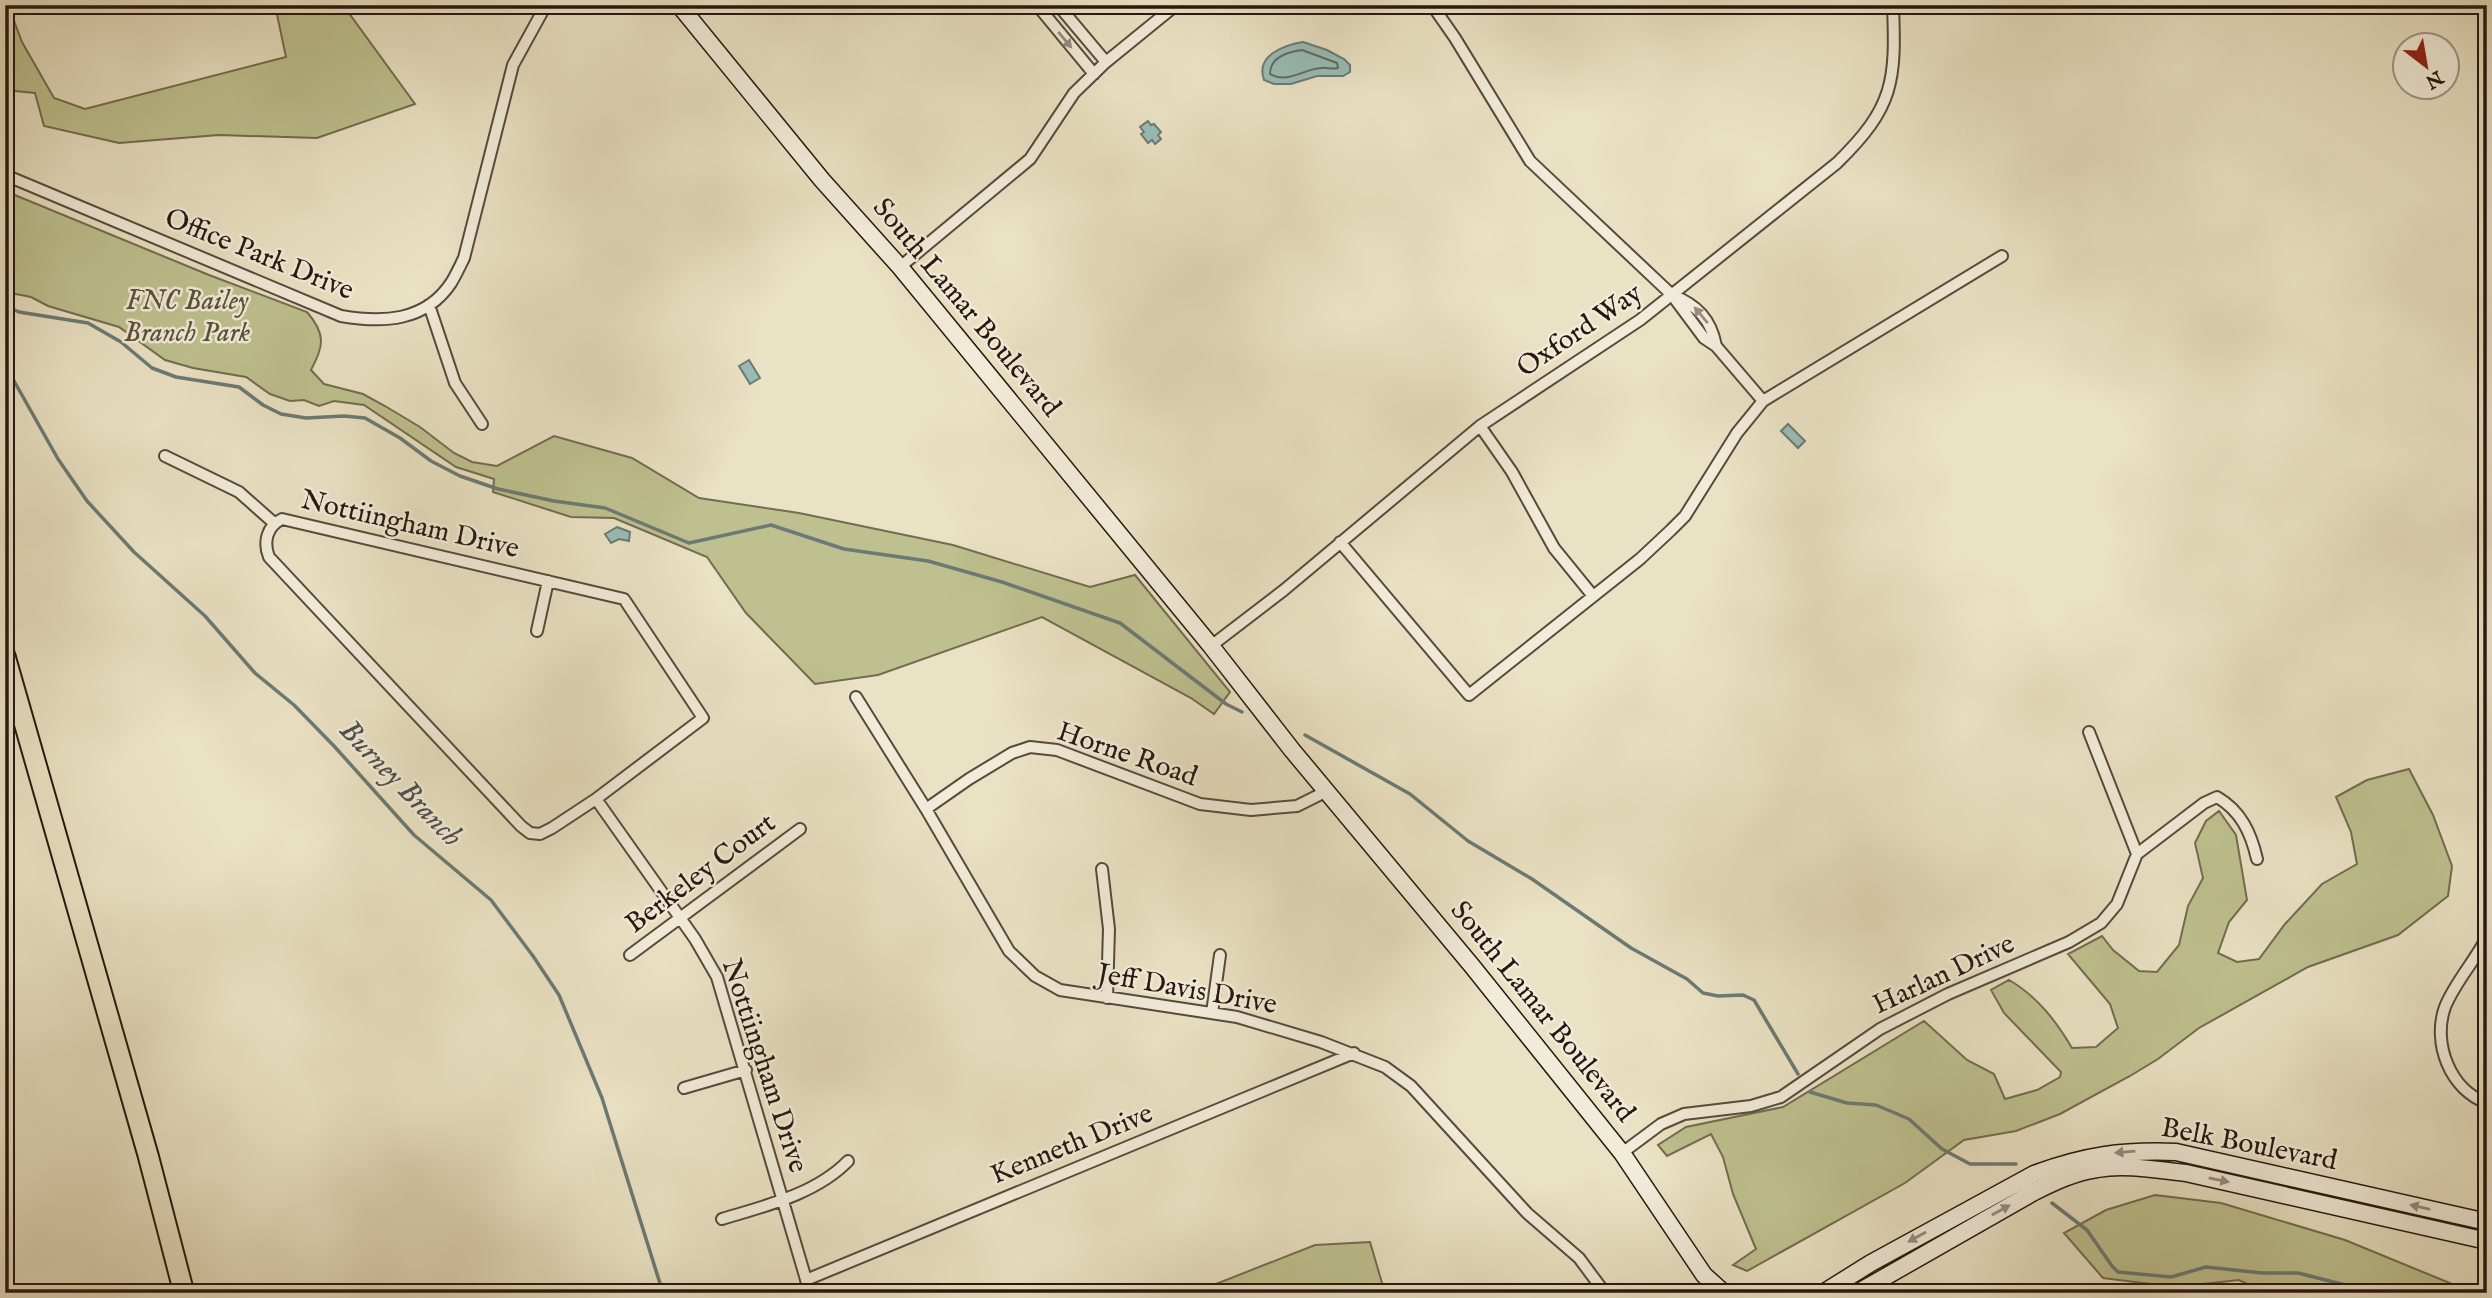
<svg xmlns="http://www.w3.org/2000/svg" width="2492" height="1298" viewBox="0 0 2492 1298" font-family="'IM FELL English',serif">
<rect width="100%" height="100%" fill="#eae2c4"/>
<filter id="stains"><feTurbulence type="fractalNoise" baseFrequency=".00286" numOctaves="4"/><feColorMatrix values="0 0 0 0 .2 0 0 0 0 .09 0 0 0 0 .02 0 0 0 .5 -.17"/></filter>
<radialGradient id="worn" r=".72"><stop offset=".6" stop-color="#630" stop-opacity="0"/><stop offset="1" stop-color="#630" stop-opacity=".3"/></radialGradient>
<path fill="#bec18f" stroke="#726c50" stroke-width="2" d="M 5,5 L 8,5 L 22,42 L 54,98 L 85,109 L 286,57 L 275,5 L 343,5 L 415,104 L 317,138 L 219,135 L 119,143 L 44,126 L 35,93 L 5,90 Z
M 5,191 L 209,275 L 307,312 C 326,334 324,346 311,370 L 324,384 L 363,394 L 385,406 L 420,427 L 454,453 L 472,462 L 497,466 L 554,436 L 632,458 L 699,498 L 799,513 L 953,545 L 1090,587 L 1135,575 L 1230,692 L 1214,714 L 1191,698 L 1042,617 L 878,675 L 815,684 L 746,613 L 707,557 L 614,518 L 571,517 L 493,492 L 494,479 L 456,467 L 364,405 L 334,401 L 319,406 L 304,400 L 290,401 L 270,394 L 246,377 L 193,368 L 165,360 L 119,327 L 48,306 L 31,297 L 5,292 Z
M 2409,769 L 2433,815 L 2452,866 L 2448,896 L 2398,935 L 2308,967 L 2199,1028 L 2158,1059 L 2130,1076 L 2060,1114 L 2016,1131 L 1964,1140 L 1905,1183 L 1747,1271 L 1733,1265 L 1756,1249 L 1733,1194 L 1723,1157 L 1711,1134 L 1667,1156 L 1658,1145 L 1686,1127 L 1783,1107 L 1924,1021 L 1967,1060 L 1994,1074 L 2005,1099 L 2037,1090 L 2060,1077 L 2061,1072 L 2004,1013 L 1991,990 L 2009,980 C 2037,996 2056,1021 2072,1048 L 2096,1047 L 2118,1028 L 2110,1004 L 2068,954 L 2102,936 L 2113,950 L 2139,971 L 2157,972 L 2179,945 L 2188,906 L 2203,878 L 2195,843 L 2206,821 L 2219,811 L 2236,835 L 2247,900 L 2229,922 L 2218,953 L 2237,962 L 2259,959 L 2285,924 L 2322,884 L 2357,864 L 2351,832 L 2336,797 L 2367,780 Z
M 2155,1195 L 2221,1203 L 2345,1240 L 2474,1293 L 2267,1293 L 2239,1280 L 2175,1287 L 2103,1278 L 2064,1233 L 2106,1210 Z
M 1370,1242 L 1385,1293 L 1193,1293 L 1315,1245 Z"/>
<path fill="#98bdb6" stroke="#6b7a74" stroke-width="2" d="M 1303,42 L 1327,50 L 1344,59 L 1350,65 L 1350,72 L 1343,76 L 1317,76 L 1291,84 L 1274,84 L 1264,80 C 1255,55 1285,45 1303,42 Z
M 1148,121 L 1151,125 L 1154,124 L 1161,132 L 1158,135 L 1161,139 L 1155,144 L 1152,140 L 1148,143 L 1141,134 L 1144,132 L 1140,127 Z
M 749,360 L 760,378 L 750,384 L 739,366 Z
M 1788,424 L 1805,441 L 1798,448 L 1781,431 Z
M 617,527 L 630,532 L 629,541 L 619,539 L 611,543 L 605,534 Z"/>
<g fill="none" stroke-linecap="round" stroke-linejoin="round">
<path stroke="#606a63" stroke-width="2" d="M 1302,50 L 1337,63 L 1338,68 C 1331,70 1328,67 1321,68 C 1303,69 1288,84 1270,74 C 1270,57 1287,52 1302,50 Z"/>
<path stroke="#6b7a74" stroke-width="3.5" d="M 5,306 L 19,312 L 88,323 L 121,342 L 152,368 L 176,377 L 239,387 L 263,405 L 281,414 L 306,418 L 344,416 L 365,418 L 400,438 L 431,461 L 460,476 L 498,489 L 554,501 L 605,508 L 689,543 L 771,525 L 844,549 L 928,561 L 1002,582 L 1120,623 L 1226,704 L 1242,712
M 5,365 L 58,459 L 87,501 L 134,552 L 205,616 L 255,673 L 294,705 L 334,746 L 414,835 L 491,900 L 533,956 L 559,995 L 602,1098 L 663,1293
M 1305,735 L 1410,794 L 1468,841 L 1532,879 L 1631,948 L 1687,979 L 1703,993 L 1718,996 L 1743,995 L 1754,1000 L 1798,1074
M 1810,1092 L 1847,1103 L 1876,1105 L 1909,1119 L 1942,1149 L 1970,1164 L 2016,1164
M 2052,1203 L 2087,1230 L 2112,1266 L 2118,1272 L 2171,1277 L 2206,1267 L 2262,1273 L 2298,1273 L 2377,1293"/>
<defs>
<path id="street" d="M 1037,5 L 1094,74
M 1058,5 L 1106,62
M 1432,5 L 1455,38 L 1530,161 L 1672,295 L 1704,338 L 1716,346 L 1763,401
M 5,175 L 341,316 C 382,323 425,322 451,283 C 456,275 460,266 464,258 L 513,65 L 546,5
M 900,267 L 1030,159 L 1074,93 L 1106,62 L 1176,5
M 1672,295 C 1697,305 1711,319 1716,346
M 429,305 L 455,383 L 482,424
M 1480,426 L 1512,472 L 1554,548 L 1593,596
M 165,456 L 239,492 L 274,523
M 282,519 L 624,599 L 703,718 L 596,799 L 552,828 L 540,834 L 530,833 L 521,826 L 269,557 C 263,542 267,526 282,519 Z
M 1340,542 L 1469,695 L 1640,559 L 1671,530 L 1685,516 L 1737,433 L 1763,401 L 2002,256
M 537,631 L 548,581
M 1211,646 L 1284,590 L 1480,426 L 1640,320 L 1837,163 C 1894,107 1896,82 1893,5
M 856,697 L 926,809 L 1009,951 L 1035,976 L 1060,990 L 1237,1017 L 1321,1042 L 1385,1067 L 1411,1086 L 1527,1213 L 1579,1258 L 1605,1293
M 596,799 L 695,939 L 717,977 L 810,1293
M 926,809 L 969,779 L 1012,753 L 1030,747 L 1057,750 L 1200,804 L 1251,810 L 1297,806 L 1327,791
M 2137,854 L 2204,803 L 2217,797 C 2241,811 2251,833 2257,859
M 1102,869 L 1109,929 L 1107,998
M 2487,937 C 2475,961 2455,982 2445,1007 C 2432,1043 2450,1090 2487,1103
M 630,955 L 800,829
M 1212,1013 L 1220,955
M 684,1088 L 746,1070
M 1622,1153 L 1661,1124 L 1684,1114 L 1751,1106 L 1781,1097 L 1880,1029 L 1948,994 L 2069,942 L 2101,923 L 2117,904 L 2137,854 L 2089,732
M 722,1219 C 765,1206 816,1194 848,1161
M 806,1280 L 1354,1053
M 2204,1293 L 2217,1291 L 2218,1293"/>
<path id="secondary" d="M 679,5 L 822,180 L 900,267 L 1211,646 L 1292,750 L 1472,966 L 1622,1153 L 1704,1275 L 1724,1293
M 1823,1293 L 1871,1263 L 2034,1174 C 2085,1155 2122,1150 2176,1152 L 2487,1222
M 1857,1293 L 2034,1192 C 2054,1182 2075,1172 2097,1169 C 2126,1164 2157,1170 2186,1173 L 2487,1241"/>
<path id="highway" d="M 5,656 L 148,1155 L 184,1293"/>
</defs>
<use href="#street" stroke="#58493d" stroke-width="14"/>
<use href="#secondary" stroke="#271610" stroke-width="19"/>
<use href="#highway" stroke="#271610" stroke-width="23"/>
<use href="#street" stroke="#f1ecd9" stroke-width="10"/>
<use href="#secondary" stroke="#f1ecd9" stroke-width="16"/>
<use href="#highway" stroke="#eae2c4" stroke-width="19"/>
</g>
<defs><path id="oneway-solid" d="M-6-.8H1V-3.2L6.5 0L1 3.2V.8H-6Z" transform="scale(1.75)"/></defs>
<g fill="#968c7f">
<use href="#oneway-solid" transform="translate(1065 40) rotate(50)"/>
<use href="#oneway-solid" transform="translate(1701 315) rotate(-130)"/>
<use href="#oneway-solid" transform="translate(2125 1152) rotate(175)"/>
<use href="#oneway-solid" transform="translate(2219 1180) rotate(12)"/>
<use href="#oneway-solid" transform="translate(2420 1207) rotate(-167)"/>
<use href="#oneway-solid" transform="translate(2001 1210) rotate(-29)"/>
<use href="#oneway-solid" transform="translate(1917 1237) rotate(151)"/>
</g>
<g text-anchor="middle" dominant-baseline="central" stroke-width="5" stroke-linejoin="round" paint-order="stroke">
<g font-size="28" fill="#271610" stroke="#f1ecd9">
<text transform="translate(259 255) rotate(22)">Office Park Drive</text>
<text transform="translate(966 308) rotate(50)">South Lamar Boulevard</text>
<text transform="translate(1580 331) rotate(-34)">Oxford Way</text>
<text transform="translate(410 525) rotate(13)">Nottiingham Drive</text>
<text transform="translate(1127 755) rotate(19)">Horne Road</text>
<text transform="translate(701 874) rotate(-37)">Berkeley Court</text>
<text transform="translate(1944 975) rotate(-25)">Harlan Drive</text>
<text transform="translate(1187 990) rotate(10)">Jeff Davis Drive</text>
<text transform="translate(1542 1012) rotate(51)">South Lamar Boulevard</text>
<text transform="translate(764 1066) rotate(72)">Nottiingham Drive</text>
<text transform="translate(1072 1145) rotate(-22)">Kenneth Drive</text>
<text transform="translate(2249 1145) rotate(11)">Belk Boulevard</text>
</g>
<g font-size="28" font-style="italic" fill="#5c523c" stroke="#f1ecd9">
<text x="187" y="301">FNC Bailey<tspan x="187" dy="32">Branch Park</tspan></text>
</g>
<g font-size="30" font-style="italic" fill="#4f504a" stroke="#f1ecd9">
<text transform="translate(400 784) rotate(46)">Burney Branch</text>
</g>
</g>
<rect width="2492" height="1298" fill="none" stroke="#eae2c4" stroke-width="28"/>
<rect x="7" y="7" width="2478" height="1284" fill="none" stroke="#271610" stroke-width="3.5"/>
<rect x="14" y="14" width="2464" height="1270" fill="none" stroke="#271610" stroke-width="2"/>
<g transform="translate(2426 66) rotate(149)"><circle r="33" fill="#f1ecd9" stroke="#a09689" stroke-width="2"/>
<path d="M0-5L12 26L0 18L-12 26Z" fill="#8f2418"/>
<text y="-10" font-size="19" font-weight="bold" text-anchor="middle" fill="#271610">N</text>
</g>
<rect width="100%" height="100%" filter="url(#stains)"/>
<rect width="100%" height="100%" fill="url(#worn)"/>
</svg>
